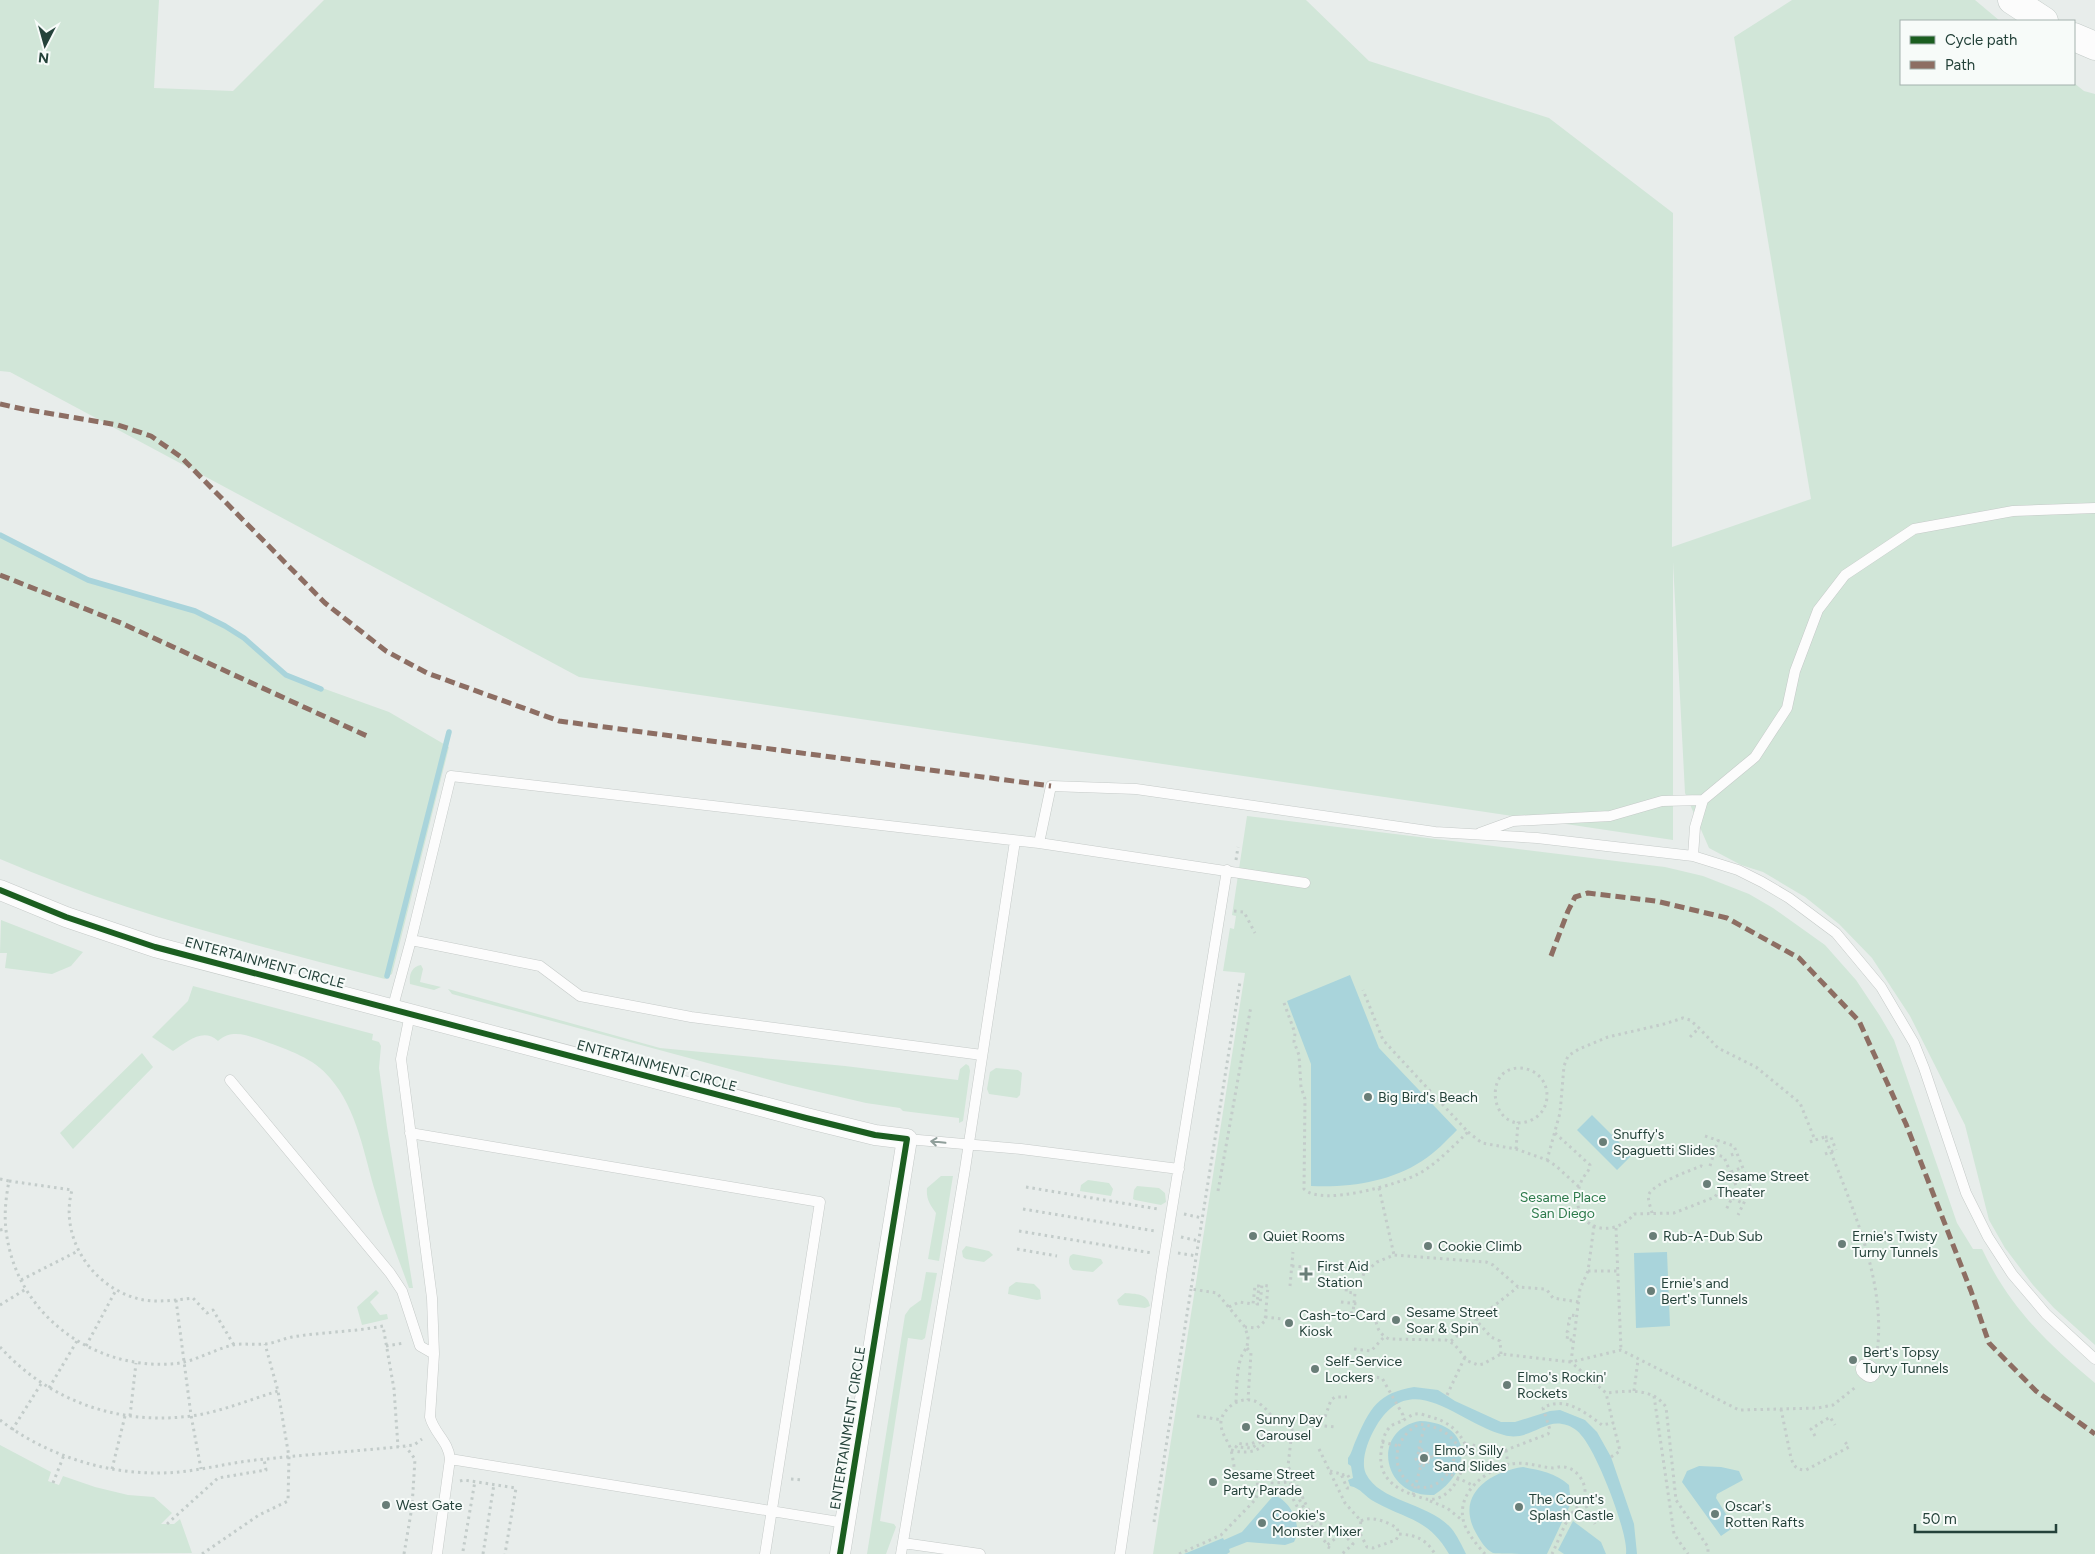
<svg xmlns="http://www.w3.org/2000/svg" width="2095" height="1554" viewBox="0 0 2095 1554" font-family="Figtree,sans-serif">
<rect width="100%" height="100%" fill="#e8edeb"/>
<path fill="#d1e6d8" d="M 0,0 L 159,0 L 154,88 L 233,91 L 324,0 L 1306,0 L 1369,61 L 1549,118 L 1673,213 L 1672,547 L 1811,499 L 1734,37 L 1792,0 L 1975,0 L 2000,21 L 1901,21 L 1901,84 L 2074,83 L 2084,91 L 2095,94 L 2095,1345 L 2054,1308 L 2033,1285 L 2005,1248 L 1989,1220 L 1965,1125 L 1910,1016 L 1872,958 L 1839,924 L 1805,897 L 1763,872 L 1741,865 L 1709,848 L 1685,793 L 1673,562 L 1673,840 L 579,677 L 10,372 L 0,371 Z
M 0,535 L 89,580 L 195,611 L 225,626 L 244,638 L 286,675 L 389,712 L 449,747 L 392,974 L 385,979 C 255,945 124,913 0,859 Z
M 1247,816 L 1665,867 L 1703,876 L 1749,894 L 1773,908 L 1825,945 L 1856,980 L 1880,1016 L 1894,1040 L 1957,1223 L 1973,1249 L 1982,1249 C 2010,1308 2046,1342 2095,1383 L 2095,1554 L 1153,1554 L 1245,973 L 1223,971 L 1230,928 L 1234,929 L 1236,916 L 1232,915 Z
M 1,920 L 83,952 L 71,966 L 52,974 L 5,968 L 7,953 L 0,953 Z
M 421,965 L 423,969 L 420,982 L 441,987 L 434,990 L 410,984 C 409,975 411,967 421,965 Z
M 193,986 L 373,1034 L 372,1040 L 379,1042 L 381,1046 L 379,1068 L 387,1127 L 413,1288 L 409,1288 C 398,1257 385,1226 376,1194 C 364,1156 358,1110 330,1078 C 314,1058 288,1050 264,1041 C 249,1036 232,1028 218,1041 C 203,1027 187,1042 173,1051 L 152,1037 L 188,1001 Z
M 448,989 L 660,1048 L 845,1066 L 958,1080 L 960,1069 L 966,1064 L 969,1066 L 970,1071 L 963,1121 L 959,1123 L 959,1118 L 903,1111 L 900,1108 L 866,1103 L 789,1085 L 452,994 Z
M 142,1053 L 153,1067 L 73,1149 L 60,1133 Z
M 996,1068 L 1018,1070 L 1022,1073 L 1020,1095 L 1017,1098 L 989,1094 L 987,1089 L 990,1072 Z
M 941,1176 L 953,1176 L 939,1261 L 928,1259 L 936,1213 C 930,1205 926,1199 927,1188 Z
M 1088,1180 L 1109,1183 L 1113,1189 L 1111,1196 L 1080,1191 L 1081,1185 Z
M 1137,1186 L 1159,1188 L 1165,1193 L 1166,1202 L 1161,1205 L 1135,1200 L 1133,1199 L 1134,1190 Z
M 966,1246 L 989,1251 L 993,1255 L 984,1262 L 966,1259 L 963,1257 L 962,1251 Z
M 1073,1254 L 1101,1259 L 1103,1263 L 1093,1272 L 1073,1270 C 1069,1266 1068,1261 1070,1256 Z
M 926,1272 L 937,1273 L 925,1338 L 922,1340 L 908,1338 L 880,1521 L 894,1524 L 896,1527 L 886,1554 L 867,1554 L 905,1315 L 910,1308 L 921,1300 Z
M 1016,1282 L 1034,1284 L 1040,1290 L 1041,1299 L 1037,1300 L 1008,1294 L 1009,1287 Z
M 376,1290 L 379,1293 L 370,1302 L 380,1315 L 387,1314 L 388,1319 L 362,1325 L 357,1307 Z
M 1125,1293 C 1135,1294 1148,1293 1150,1306 L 1145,1308 L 1119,1305 L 1117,1300 Z
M 0,1445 L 51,1472 L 48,1481 L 59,1485 L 63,1476 L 95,1487 L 128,1495 L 154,1497 L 172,1513 L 161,1524 L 174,1524 L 180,1519 L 192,1553 L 0,1554 Z"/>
<path fill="#a9d4db" d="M 1350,975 L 1379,1048 L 1457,1130 C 1446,1141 1435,1153 1422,1161 C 1390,1182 1348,1188 1311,1186 L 1311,1064 L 1287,1001 Z
M 1592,1115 L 1632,1155 L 1617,1170 L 1577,1130 Z
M 1667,1252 L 1670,1326 L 1636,1328 L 1634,1253 Z
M 1414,1387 L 1438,1390 L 1455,1401 L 1501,1422 L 1515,1422 L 1550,1411 L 1560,1410 L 1585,1420 L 1597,1432 L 1611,1457 L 1634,1524 L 1637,1554 L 1626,1554 C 1629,1534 1596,1450 1581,1435 C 1577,1429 1569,1425 1562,1424 C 1544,1420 1527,1442 1504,1435 C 1457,1423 1410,1364 1374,1430 C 1368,1441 1360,1461 1366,1474 C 1380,1502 1429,1503 1451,1528 C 1457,1535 1462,1546 1466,1554 L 1449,1554 C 1428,1518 1407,1520 1375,1502 C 1365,1497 1361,1488 1350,1486 L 1348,1480 L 1353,1478 L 1351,1466 L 1348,1464 L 1348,1458 C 1352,1453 1353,1446 1356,1440 C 1370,1408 1378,1393 1414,1387 Z
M 1420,1421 C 1473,1423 1473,1470 1434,1495 C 1382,1498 1370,1430 1420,1421 Z
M 1699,1466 L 1721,1467 L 1739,1471 L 1743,1480 L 1717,1494 L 1716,1498 L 1734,1527 L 1721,1536 L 1682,1482 L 1687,1471 Z
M 1523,1467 C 1539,1470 1556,1473 1569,1485 L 1571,1503 L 1547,1554 C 1536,1554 1501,1554 1493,1553 C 1485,1549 1480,1540 1476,1533 C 1455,1496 1488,1472 1523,1467 Z
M 1274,1495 C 1291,1501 1303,1526 1294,1542 L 1285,1545 L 1247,1542 L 1229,1549 L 1230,1552 L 1227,1554 L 1184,1554 L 1223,1538 L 1224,1540 L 1242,1532 Z
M 1573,1521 L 1601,1542 L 1606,1554 L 1564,1554 L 1558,1550 Z"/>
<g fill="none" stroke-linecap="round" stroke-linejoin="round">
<path stroke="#a9d4db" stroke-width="5.5" d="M 0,535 L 88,580 L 195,611 L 225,626 L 244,638 L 286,675 L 321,689
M 387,976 L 449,732"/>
<defs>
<path id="lane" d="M 1480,833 L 1513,821 L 1610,816 L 1662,801 L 1703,800 L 1755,757 L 1787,708 L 1795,671 L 1818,610 L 1845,575 L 1914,529 L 2013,511 L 2095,508
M 1039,843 L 1051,786 L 1136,789 L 1435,832 L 1537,838 L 1693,856 L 1738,870 L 1762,882 L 1789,898 L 1836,933 L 1881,987 L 1914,1043 L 1924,1068 L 1966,1193 L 1988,1237 L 2012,1274 L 2046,1314 L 2095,1359
M 1693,856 L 1695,827 L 1703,800
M 392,1010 L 411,940
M 410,1014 L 401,1059 L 432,1298 L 434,1354 L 430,1417 C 434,1433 449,1442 450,1459
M 982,1055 L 691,1017 L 580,996 L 540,966 L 411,940 L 451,776 L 1039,843 L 1305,883
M 230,1080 L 390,1273 L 402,1291 L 420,1346 L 434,1354
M 410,1133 L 820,1202 L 765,1554
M 907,1139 L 1021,1149 L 1179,1169
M 903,1543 L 980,1554
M 437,1554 L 450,1459 L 845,1523
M 901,1554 L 965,1169 L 1015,841
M 1120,1554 L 1162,1270 L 1227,870"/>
<path id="street" d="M 0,890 L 66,917 L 155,947 L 806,1118 L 875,1135 L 907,1139 L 840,1554
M 1866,1369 L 1870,1372"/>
<path id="secondary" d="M 2012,0 L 2044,21
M 2074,37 L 2095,46"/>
</defs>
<use href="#lane" stroke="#c5cac8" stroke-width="11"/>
<use href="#street" stroke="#c5cac8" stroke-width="21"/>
<use href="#secondary" stroke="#c3cbc8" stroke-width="29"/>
<path stroke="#c3ccca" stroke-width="3" stroke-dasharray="2.5 4" stroke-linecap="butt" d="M 1236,860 L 1238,847
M 1234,911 L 1244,912 L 1255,933
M 1284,1003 L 1295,1033 L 1294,1042 L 1299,1055 L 1301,1087 L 1305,1099 L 1304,1189 C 1321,1207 1399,1184 1418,1174 C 1437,1164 1453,1146 1468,1132 L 1383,1040 L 1363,990
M 1690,1037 L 1699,1028
M 1468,1132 L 1482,1143 L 1516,1149 L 1547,1160 L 1560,1113 L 1564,1066 L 1568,1056 L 1579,1049 L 1608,1037 L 1664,1024 L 1683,1018 L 1690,1020 L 1698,1027 L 1718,1048 L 1756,1067 L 1800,1103 L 1815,1140 L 1825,1137 C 1850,1203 1887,1280 1877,1353
M 1555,1133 L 1590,1165 C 1590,1170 1586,1173 1583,1178 C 1578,1187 1575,1201 1580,1212 C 1591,1235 1620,1232 1634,1214 L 1674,1213 L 1715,1197 L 1718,1192
M 1705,1136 L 1734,1146 L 1751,1188 L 1738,1215
M 1825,1137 L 1831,1137 L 1836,1150
M 1810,1142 L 1815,1140
M 1516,1149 L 1518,1123 C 1557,1122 1556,1069 1519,1068 C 1486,1068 1489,1120 1518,1123
M 1701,1150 L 1724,1157 L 1737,1188 L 1726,1210
M 1731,1155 L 1737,1153
M 1547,1160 L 1556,1166 L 1579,1187
M 1710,1166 L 1718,1140
M 1719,1177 L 1743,1167
M 0,1179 L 9,1181 C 6,1197 4,1213 6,1230 C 15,1312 90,1369 171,1364 C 193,1363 212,1350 233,1345 C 242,1343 253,1345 263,1344 C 273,1344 282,1339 292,1337 C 322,1332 353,1332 383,1326 L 394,1389 L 398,1447
M 9,1181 L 72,1190 C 59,1238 92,1287 139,1299 C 156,1303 175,1300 193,1298 L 207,1313 L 213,1310 L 234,1345
M 1026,1187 L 1158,1209
M 1379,1188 L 1394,1255
M 1218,1191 L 1251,1006
M 1721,1192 L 1744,1204
M 1023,1209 L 1155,1231
M 1652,1213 C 1651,1208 1647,1199 1649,1194 C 1655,1183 1689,1171 1701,1166 L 1706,1168
M 1184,1214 L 1202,1218
M 1594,1226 L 1588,1271 L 1580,1289 L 1571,1362 L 1606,1393 C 1627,1391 1652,1387 1666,1407 L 1676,1500 L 1708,1547 L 1708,1554
M 1616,1228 L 1621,1350
M 0,1230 L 6,1229
M 1019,1231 L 1152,1253
M 1181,1237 L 1199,1241
M 1851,1242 L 1863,1238
M 1017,1249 L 1057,1256
M 1178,1253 L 1197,1256
M 1292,1266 L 1303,1267 L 1303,1269
M 1588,1271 L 1618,1271
M 21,1280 L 78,1251
M 1361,1282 L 1364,1273 L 1377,1262 L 1394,1255 L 1486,1262 L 1493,1265 L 1518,1287 L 1544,1289 L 1547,1290 L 1553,1298 L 1579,1302
M 1290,1286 L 1293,1252
M 176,1300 L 191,1415 L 201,1469
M 1341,1302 L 1359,1304
M 0,1305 L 26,1289
M 1229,1307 L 1239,1302 L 1253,1304 L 1255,1286 L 1259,1286 L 1257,1304 L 1260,1304 L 1262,1285 L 1268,1286 L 1265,1321 L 1257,1328 L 1245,1327
M 1358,1312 L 1376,1314 C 1375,1326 1379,1334 1389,1339 L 1446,1340 L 1454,1344 L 1468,1361 L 1478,1365 L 1483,1364 L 1501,1354 L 1571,1362 L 1621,1350 L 1739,1410 L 1818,1408 L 1833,1405 L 1857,1386
M 1265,1317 L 1282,1319
M 1339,1320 L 1343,1321 L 1344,1312 L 1353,1313 L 1355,1293 L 1346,1292 L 1347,1284 L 1343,1283
M 1567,1324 L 1569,1324 L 1570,1315 L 1578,1316
M 1566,1331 L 1568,1332 L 1567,1340 L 1574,1340
M 1451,1341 L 1476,1320
M 86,1346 L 116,1290
M 386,1346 L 404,1343
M 0,1347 C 51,1403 123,1427 198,1415 C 225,1410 252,1399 278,1391
M 1247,1348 L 1251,1353 L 1248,1400
M 1354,1349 L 1371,1351 L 1384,1337
M 1501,1354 L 1500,1341 L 1491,1337 L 1476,1320 L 1518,1287
M 1351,1374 L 1382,1378 L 1403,1415 L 1403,1420
M 49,1388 L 77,1341
M 1634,1391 L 1638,1360
M 1447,1395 L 1465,1357
M 1654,1396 L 1674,1534 L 1688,1554
M 1236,1402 C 1237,1388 1236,1357 1247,1348 L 1248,1337 L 1245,1327 L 1217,1293 L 1191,1289 L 1240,982
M 1781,1409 L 1791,1458 C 1794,1467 1797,1470 1806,1470 L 1849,1447 L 1845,1442
M 130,1416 L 136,1363
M 1197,1416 L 1222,1420
M 0,1420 C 49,1458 117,1478 179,1472 C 208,1469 237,1461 266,1459 C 312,1454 359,1451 406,1446 L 414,1445 L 422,1439
M 1293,1422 L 1288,1466 L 1308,1509 L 1321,1524 L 1318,1524 L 1305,1510 L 1290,1482 L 1272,1483 L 1273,1489 L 1289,1491 L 1301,1514 L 1328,1545
M 1300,1423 L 1301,1415 L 1325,1417 L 1331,1400 L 1335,1397 L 1347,1397
M 12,1430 L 41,1384
M 1815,1436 L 1811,1429 L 1830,1417 L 1835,1425
M 1382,1442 L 1399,1446
M 1465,1444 C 1457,1428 1445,1420 1427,1416 C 1424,1415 1419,1413 1416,1414 C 1412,1414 1406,1419 1402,1421 C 1398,1423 1392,1424 1389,1428 C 1383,1435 1382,1444 1381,1453 C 1378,1480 1399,1491 1422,1498 C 1451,1507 1468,1467 1465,1444 L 1506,1450 L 1548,1434 L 1550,1430 L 1543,1408 C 1564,1395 1586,1413 1602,1425 L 1613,1423 L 1606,1393
M 1319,1449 L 1345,1503 L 1361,1521 L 1359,1531 L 1367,1547 L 1373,1548 L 1396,1540 L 1399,1534
M 1420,1449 L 1419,1447 L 1425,1425
M 1231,1450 C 1246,1454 1258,1453 1269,1440 L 1266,1438 L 1252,1448 L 1236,1447 L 1238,1443 C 1248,1446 1255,1444 1263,1436 L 1261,1434
M 1506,1450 L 1508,1465
M 1611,1457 L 1620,1451 L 1613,1423
M 112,1469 L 125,1416
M 1330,1471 L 1341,1474 L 1347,1488 L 1352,1488
M 1235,1473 C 1234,1466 1233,1458 1231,1450 C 1228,1440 1220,1433 1221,1421 C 1224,1405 1246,1393 1260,1404 C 1268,1409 1271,1419 1281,1421 C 1298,1425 1317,1425 1335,1427
M 1448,1473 L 1459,1448 C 1450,1432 1436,1426 1419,1424 C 1369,1453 1415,1516 1448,1473 L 1472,1485
M 1342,1475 L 1347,1474 L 1350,1479
M 791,1479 L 803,1480
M 460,1481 L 464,1480 L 516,1488 L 505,1554
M 53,1483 L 64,1455
M 1413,1495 L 1421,1465 L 1426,1466 L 1432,1456 L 1420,1449 L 1416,1459 L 1421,1465
M 1583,1500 L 1595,1524
M 1430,1501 L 1447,1508 L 1462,1520
M 1361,1521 C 1371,1515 1387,1522 1397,1528 L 1399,1534
M 1154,1522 L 1191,1289
M 167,1524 L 218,1478 L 266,1470 L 264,1459
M 1399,1534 C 1416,1535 1426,1539 1435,1554
M 463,1551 L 475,1481
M 202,1554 L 259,1515 L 288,1501 L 289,1457 L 278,1391 L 265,1344
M 404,1554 L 412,1507 L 415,1459 L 406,1447
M 483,1554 L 494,1484
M 1179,1554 L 1221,1535 L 1256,1499 L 1258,1490 L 1256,1470
M 1485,1554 C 1477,1545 1465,1531 1463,1519 C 1458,1492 1484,1472 1507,1465 C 1523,1460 1537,1467 1553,1468 C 1556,1468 1560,1466 1564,1467 C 1575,1468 1584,1479 1585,1490 C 1586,1502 1575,1507 1570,1516 C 1563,1527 1558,1542 1552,1554"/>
<use href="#lane" stroke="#fcfcfc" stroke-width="10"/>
<use href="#street" stroke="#fcfcfc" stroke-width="20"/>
<use href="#secondary" stroke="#fcfcfc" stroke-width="28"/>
<path stroke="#c3ccca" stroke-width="3" stroke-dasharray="2.5 4" stroke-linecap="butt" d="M 1825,1154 L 1836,1150
M 1330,1548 L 1326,1546 L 1342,1533 L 1353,1544 L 1342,1554"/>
<path stroke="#8d6e63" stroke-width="5" stroke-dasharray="10 5" stroke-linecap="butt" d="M 0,404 L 23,409 L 118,425 L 151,436 L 181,457 L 325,603 L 386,651 L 427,673 L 559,721 L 1051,786
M 0,575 L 121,623 L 367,736
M 1551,956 L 1568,911 L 1575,897 L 1588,893 L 1656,901 L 1727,918 L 1799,958 L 1859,1021 L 1906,1124 L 1971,1291 L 1989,1343 L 2036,1391 L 2095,1434
M 1866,1369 L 1870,1372"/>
<defs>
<path id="cycleway" d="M 0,890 L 66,917 L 155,947 L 806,1118 L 875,1135 L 907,1139 L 840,1554"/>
</defs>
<use href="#cycleway" stroke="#f7fbf9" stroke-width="9"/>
<use href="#cycleway" stroke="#1b5e20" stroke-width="6"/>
</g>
<defs><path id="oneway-shaft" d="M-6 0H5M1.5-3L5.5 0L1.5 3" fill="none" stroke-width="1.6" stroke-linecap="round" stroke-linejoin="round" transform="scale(1.25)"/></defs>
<use stroke="#909f9b" href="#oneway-shaft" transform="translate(938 1142) rotate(-174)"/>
<g fill="#697e78" stroke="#f7fbf9" stroke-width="2">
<circle cx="1368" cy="1097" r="5"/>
<circle cx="1603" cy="1142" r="5"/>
<circle cx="1707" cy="1184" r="5"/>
<circle cx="1253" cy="1236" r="5"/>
<circle cx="1653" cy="1236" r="5"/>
<circle cx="1842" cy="1244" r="5"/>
<circle cx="1428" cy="1246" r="5"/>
<path d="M1303.5 1266.5h5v5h5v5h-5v5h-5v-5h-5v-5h5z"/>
<circle cx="1651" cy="1291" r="5"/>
<circle cx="1396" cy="1320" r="5"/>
<circle cx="1289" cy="1323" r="5"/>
<circle cx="1853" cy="1360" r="5"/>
<circle cx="1315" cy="1369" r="5"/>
<circle cx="1507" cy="1385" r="5"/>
<circle cx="1246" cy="1427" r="5"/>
<circle cx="1424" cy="1458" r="5"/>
<circle cx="1213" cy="1482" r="5"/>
<circle cx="386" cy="1505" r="5"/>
<circle cx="1519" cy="1507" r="5"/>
<circle cx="1715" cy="1514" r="5"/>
<circle cx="1262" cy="1523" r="5"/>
</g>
<g text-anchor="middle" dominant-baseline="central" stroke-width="4" stroke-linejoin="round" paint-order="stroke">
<g font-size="14" fill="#24423a" stroke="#f7fbf9">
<text transform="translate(265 963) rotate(15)">ENTERTAINMENT CIRCLE</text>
<text transform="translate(657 1066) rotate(15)">ENTERTAINMENT CIRCLE</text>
<text transform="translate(848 1428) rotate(-81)">ENTERTAINMENT CIRCLE</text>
</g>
<g font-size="14" fill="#24423a" stroke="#f7fbf9" text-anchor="start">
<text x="1378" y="1097">Big Bird's Beach</text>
<text x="1613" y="1134">Snuffy's<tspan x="1613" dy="16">Spaguetti Slides</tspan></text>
<text x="1717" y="1176">Sesame Street<tspan x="1717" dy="16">Theater</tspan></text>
<text x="1263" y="1236">Quiet Rooms</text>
<text x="1663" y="1236">Rub-A-Dub Sub</text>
<text x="1852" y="1236">Ernie's Twisty<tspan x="1852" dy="16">Turny Tunnels</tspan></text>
<text x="1438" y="1246">Cookie Climb</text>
<text x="1317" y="1266">First Aid<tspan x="1317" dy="16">Station</tspan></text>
<text x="1661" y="1283">Ernie's and<tspan x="1661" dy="16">Bert's Tunnels</tspan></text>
<text x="1406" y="1312">Sesame Street<tspan x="1406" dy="16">Soar &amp; Spin</tspan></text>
<text x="1299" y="1315">Cash-to-Card<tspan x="1299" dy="16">Kiosk</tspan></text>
<text x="1863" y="1352">Bert's Topsy<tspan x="1863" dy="16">Turvy Tunnels</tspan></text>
<text x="1325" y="1361">Self-Service<tspan x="1325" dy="16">Lockers</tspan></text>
<text x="1517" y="1377">Elmo's Rockin'<tspan x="1517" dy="16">Rockets</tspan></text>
<text x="1256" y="1419">Sunny Day<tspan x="1256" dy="16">Carousel</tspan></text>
<text x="1434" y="1450">Elmo's Silly<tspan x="1434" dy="16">Sand Slides</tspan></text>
<text x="1223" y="1474">Sesame Street<tspan x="1223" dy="16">Party Parade</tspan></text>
<text x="1529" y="1499">The Count's<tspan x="1529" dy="16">Splash Castle</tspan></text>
<text x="396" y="1505">West Gate</text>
<text x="1725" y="1506">Oscar's<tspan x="1725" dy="16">Rotten Rafts</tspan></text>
<text x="1272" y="1515">Cookie's<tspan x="1272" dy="16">Monster Mixer</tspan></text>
</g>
<g font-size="14" fill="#2d7a4b" stroke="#f7fbf9">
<text x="1563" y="1197">Sesame Place<tspan x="1563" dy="16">San Diego</tspan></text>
</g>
</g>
<rect x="1900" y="20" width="175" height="65" fill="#f7fbf9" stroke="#a3b1ad"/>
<rect x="1910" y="36" width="25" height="8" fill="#1b5e20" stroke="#a3b1ad"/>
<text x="1945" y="45" font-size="15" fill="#24423a">Cycle path</text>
<rect x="1910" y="61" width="25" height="8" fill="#8d6e63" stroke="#a3b1ad"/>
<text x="1945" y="70" font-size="15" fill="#24423a">Path</text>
<g transform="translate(45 45) rotate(186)" stroke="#f7fbf9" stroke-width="4" paint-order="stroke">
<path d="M0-4L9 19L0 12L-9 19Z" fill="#24423a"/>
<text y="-8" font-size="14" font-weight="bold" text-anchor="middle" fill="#24423a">N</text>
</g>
<path d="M1915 1524v8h141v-8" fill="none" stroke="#24423a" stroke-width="2.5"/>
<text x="1922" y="1524" font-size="15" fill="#24423a" stroke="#f7fbf9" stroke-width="4" paint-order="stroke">50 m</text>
</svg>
